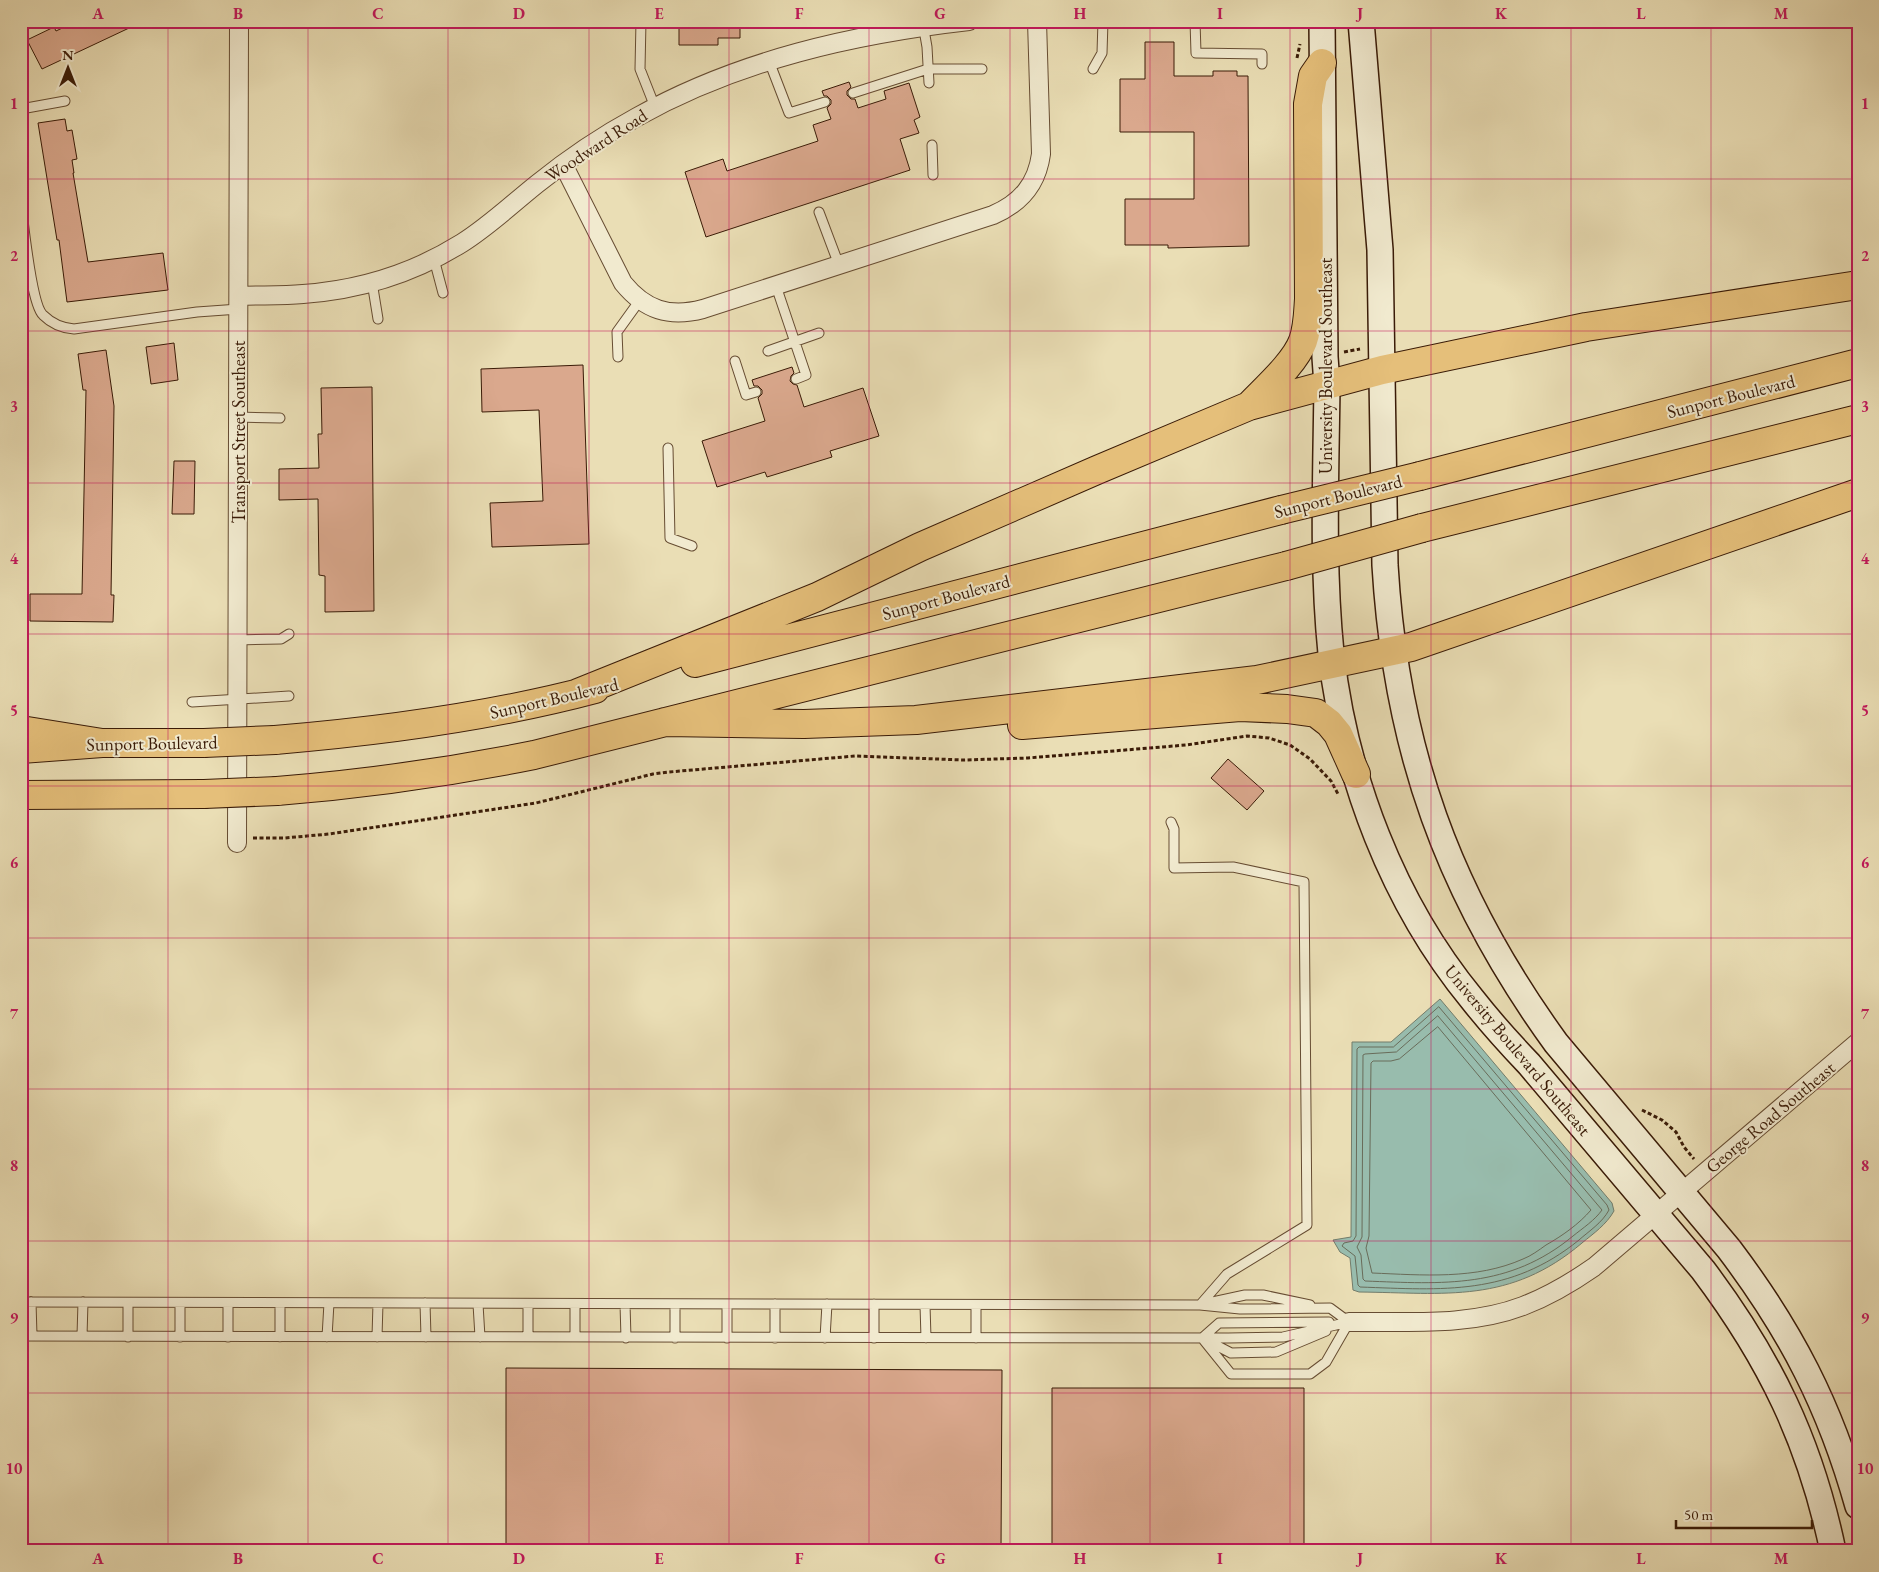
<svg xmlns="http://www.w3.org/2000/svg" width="1879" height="1572" viewBox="0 0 1879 1572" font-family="'EB Garamond',serif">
<rect width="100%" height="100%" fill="#eadeb5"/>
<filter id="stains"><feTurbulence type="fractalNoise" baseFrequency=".004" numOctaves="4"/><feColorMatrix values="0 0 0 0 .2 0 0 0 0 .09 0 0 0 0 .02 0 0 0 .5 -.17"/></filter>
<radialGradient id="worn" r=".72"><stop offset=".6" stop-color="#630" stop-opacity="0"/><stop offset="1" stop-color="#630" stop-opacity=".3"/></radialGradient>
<path fill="#98bcad" stroke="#727c6b" d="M 1440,999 L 1612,1203 L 1614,1211 C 1606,1225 1594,1233 1582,1243 C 1510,1304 1446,1293 1359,1292 L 1353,1290 L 1350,1258 L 1340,1252 L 1333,1240 L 1351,1237 L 1352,1042 L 1391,1042 Z"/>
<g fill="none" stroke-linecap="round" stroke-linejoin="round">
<path stroke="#696c5a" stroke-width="1" d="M 1439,1007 L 1607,1205 L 1609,1210 C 1602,1223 1589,1231 1579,1240 C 1510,1296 1443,1290 1360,1287 L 1358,1285 L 1355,1256 L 1342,1246 L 1344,1243 L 1353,1241 L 1356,1236 L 1357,1049 L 1359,1047 L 1393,1047 Z
M 1438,1016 L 1602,1210 C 1595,1220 1583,1228 1573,1236 C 1509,1289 1443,1284 1365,1281 L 1363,1279 L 1361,1255 L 1357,1247 L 1362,1237 L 1363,1055 L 1365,1054 L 1396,1052 Z
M 1438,1027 L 1591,1210 C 1579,1224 1562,1236 1546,1245 C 1539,1250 1531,1256 1523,1259 C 1476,1280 1422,1275 1372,1273 L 1366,1248 L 1369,1236 L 1371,1063 L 1373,1061 L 1391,1061 L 1399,1059 Z"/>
</g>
<path fill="#daa88d" stroke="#3a1b07" d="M 77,21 L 144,21 L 42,69 L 27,40 L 54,27 L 56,31 Z
M 679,21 L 740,21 L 740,38 L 718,38 L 718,45 L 679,45 Z
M 1145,42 L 1174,42 L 1174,76 L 1213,76 L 1213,71 L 1237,71 L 1237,76 L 1248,76 L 1249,246 L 1168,248 L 1168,245 L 1125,245 L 1125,199 L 1194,199 L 1194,132 L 1120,132 L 1120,79 L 1145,79 Z
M 849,82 L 851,87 L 847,91 L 847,95 L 851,99 L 855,99 L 858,108 L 886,99 L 884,91 L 909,83 L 920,117 L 914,120 L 919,133 L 900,139 L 910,170 L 706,237 L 685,172 L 723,159 L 727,171 L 818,141 L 813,125 L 831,119 L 827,108 L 831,104 L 831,100 L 827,96 L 824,96 L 822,91 Z
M 65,119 L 67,131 L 72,130 L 77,159 L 72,160 L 74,173 L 73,173 L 88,262 L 163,253 L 168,290 L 67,302 L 59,240 L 57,240 L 38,123 Z
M 174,343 L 178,380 L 151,384 L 146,347 Z
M 106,350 L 114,406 L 111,595 L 114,595 L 113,622 L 30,621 L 30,594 L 82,594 L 86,390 L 83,390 L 78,354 Z
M 583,365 L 589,544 L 492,547 L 490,503 L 543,501 L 539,410 L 482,412 L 481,369 Z
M 792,367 L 794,373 L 791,376 L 790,381 L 793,384 L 797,385 L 804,407 L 863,388 L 879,436 L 830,451 L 832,457 L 767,477 L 765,472 L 717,487 L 702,441 L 765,421 L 758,398 L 762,394 L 762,390 L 758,386 L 754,386 L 752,380 Z
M 372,387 L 374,611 L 325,612 L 325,576 L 319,575 L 318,499 L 279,500 L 279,469 L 319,468 L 318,434 L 322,434 L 321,388 Z
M 174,461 L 195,461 L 194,514 L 172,514 Z
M 1228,759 L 1264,791 L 1247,810 L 1211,778 Z
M 506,1368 L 1002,1370 L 1001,1551 L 506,1551 Z
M 1052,1388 L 1304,1388 L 1304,1551 L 1052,1551 Z"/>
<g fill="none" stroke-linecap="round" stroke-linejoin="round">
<defs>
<path id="lane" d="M 641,21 L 640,69 L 655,107
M 1195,21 L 1196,53 L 1262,54 L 1262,64
M 923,24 L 927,47 L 929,83
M 769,61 L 789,113 L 825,102
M 1093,69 L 1102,53 L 1103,21
M 853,93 L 928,69 L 982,69
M 21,109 L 65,101
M 932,145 L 933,175
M 21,205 C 24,224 31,304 43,315 C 52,324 61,328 74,329 L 197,312 L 239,309
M 819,212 L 839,265
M 434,259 L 443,293
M 372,282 L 378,319
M 776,286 L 806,375 L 796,379
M 768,351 L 819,333
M 618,357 L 617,332 L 640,300
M 735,361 L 746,395 L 756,392
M 237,417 L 280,418
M 668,448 L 670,538 L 692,546
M 237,640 L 281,639 L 289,634
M 192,702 L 289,696
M 1171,822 L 1174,829 L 1174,868 L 1233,867 L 1304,882 L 1307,1225 L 1227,1274 L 1200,1305
M 21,1302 L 1200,1305 L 1240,1309 L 1330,1308 L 1349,1322
M 31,1302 L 32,1336
M 128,1303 L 128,1337
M 228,1303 L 228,1337
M 425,1303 L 426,1337
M 1208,1303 L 1245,1295 L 1263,1295 L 1310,1305
M 478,1304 L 480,1337
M 528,1304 L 528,1337
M 625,1304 L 626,1338
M 727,1304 L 727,1338
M 874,1304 L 874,1338
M 925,1305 L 926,1338
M 976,1305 L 976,1338
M 21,1336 L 1228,1338 L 1283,1337 L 1349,1322
M 82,1336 L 83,1302
M 180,1337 L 180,1303
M 280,1337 L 280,1303
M 327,1337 L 329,1303
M 377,1337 L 378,1303
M 575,1337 L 575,1304
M 675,1338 L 675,1304
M 775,1338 L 775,1304
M 825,1338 L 827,1304
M 1202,1338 L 1231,1374 L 1310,1374 L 1326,1362 L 1349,1322
M 1202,1338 L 1219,1323 L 1329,1322
M 1206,1340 L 1231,1353 L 1276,1352 L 1326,1331"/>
<path id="street" d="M 563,164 L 623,283 C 645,310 669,318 703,309 L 993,215 C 1021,203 1037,184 1041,154 L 1037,21
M 239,296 C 260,295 282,296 303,294 C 359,290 414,273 462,243 C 489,226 512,204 537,184 C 568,159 602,136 637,117 C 739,60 854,34 969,21
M 237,843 L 239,21
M 1349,1322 C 1407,1321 1468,1327 1523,1306 C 1549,1296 1571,1283 1594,1267 L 1858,1042"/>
<path id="secondary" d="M 1322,21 L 1325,357 L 1327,385 C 1326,474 1322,565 1331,653 C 1345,777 1393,903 1472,999 C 1490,1022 1509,1043 1529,1064 L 1703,1270 C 1770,1359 1810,1441 1833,1551
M 1361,21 L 1380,250 L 1385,565 C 1396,749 1448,894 1556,1043 L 1729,1249 C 1791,1331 1830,1406 1858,1506"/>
<path id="primary" d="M 1249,406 C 1265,389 1295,363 1303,341 C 1308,327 1308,313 1309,299 L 1308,104 L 1313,76 L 1322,63
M 1420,476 L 1858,363
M 1422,528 L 1858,419
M 695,663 L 1281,510
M 578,693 L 817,597 L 920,547 L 1097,470 L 1249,406 L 1382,370 L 1586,327 L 1858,285
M 665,722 L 804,724 L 916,720 L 1257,680 L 1411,647 L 1858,493
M 1022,725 L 1240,707 L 1287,709 L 1316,713 L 1329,723 L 1338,734 L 1356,774
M 275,740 C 383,731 490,717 595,689
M 21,749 L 102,743 L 204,743
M 277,791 C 364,784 449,772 534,755 L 1286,566
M 21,795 L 204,794"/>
<path id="highway" d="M 21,730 L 102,743"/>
</defs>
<use href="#lane" stroke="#664c32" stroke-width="11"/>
<use href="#street" stroke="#664c32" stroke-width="20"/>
<use href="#secondary" stroke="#3a1b07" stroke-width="28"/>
<use href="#primary" stroke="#3a1b07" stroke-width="30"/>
<use href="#highway" stroke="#3a1b07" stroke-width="30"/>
<path stroke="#3a1b07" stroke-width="3" stroke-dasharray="4 2.5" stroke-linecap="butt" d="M 1297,58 L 1300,44
M 1344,352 L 1360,349
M 253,838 L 285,838 L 329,834 L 536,803 L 653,774 L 669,772 L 855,756 L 964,760 L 1028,758 L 1186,745 L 1247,736 L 1269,738 L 1290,745 L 1310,759 L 1331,781 L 1338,794
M 1642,1110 L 1662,1120 L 1676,1132 L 1684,1147 L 1694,1159"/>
<use href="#lane" stroke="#f1eacf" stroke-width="9"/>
<use href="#street" stroke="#f1eacf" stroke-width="18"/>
<use href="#secondary" stroke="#f1eacf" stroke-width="25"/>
<use href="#primary" stroke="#e5bf7a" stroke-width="28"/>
<use href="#highway" stroke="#e5bf7a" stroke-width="28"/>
<defs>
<path id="primary-bridge" d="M 1281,510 L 1420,476
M 1286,566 L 1422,528
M 204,743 L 275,740
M 204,794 L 277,791"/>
</defs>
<use href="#primary-bridge" stroke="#3a1b07" stroke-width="30" stroke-linecap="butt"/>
<use href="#primary-bridge" stroke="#e5bf7a" stroke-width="28"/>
</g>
<path fill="none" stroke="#c2185b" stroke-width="1" stroke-opacity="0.55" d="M 168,21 L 168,1551M 308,21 L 308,1551M 448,21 L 448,1551M 589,21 L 589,1551M 729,21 L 729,1551M 869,21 L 869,1551M 1010,21 L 1010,1551M 1150,21 L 1150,1551M 1290,21 L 1290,1551M 1431,21 L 1431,1551M 1571,21 L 1571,1551M 1711,21 L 1711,1551M 21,179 L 1858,179M 21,331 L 1858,331M 21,483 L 1858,483M 21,634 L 1858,634M 21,786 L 1858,786M 21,938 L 1858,938M 21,1089 L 1858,1089M 21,1241 L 1858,1241M 21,1393 L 1858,1393"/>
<g text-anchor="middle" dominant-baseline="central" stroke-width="4" stroke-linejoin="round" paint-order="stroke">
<g font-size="18" fill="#3a1b07" stroke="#f1eacf">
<text transform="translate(596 145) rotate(-33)">Woodward Road</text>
<text transform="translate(1325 366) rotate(-90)">University Boulevard Southeast</text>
<text transform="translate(1731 396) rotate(-14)">Sunport Boulevard</text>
<text transform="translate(238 432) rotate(-90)">Transport Street Southeast</text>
<text transform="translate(1338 496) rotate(-14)">Sunport Boulevard</text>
<text transform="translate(946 597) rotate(-15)">Sunport Boulevard</text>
<text transform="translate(554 698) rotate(-13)">Sunport Boulevard</text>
<text transform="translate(152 743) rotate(-1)">Sunport Boulevard</text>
<text transform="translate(1518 1050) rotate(50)">University Boulevard Southeast</text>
<text transform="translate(1770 1117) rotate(-40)">George Road Southeast</text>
</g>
</g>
<rect width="1879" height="1572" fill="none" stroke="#eadeb5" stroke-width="55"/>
<g transform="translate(68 68)" stroke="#f1eacf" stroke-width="4" paint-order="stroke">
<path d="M0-4L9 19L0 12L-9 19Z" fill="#3a1b07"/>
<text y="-8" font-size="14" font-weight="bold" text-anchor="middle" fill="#3a1b07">N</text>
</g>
<path d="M1676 1520v8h136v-8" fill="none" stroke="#3a1b07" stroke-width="2.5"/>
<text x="1684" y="1520" font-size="15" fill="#3a1b07" stroke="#f1eacf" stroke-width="4" paint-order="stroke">50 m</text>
<rect x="28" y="28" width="1824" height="1516" fill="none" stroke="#c2185b" stroke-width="2"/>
<g font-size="16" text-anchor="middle" font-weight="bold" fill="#c2185b">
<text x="98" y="19">A</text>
<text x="238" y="19">B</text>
<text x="378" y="19">C</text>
<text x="519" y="19">D</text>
<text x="659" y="19">E</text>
<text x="799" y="19">F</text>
<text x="940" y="19">G</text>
<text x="1080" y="19">H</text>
<text x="1220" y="19">I</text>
<text x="1360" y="19">J</text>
<text x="1501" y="19">K</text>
<text x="1641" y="19">L</text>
<text x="1781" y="19">M</text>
<text x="14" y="109">1</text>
<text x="1865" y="109">1</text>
<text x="14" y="261">2</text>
<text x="1865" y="261">2</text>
<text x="14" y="412">3</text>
<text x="1865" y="412">3</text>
<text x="14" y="564">4</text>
<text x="1865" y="564">4</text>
<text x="14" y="716">5</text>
<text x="1865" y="716">5</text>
<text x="14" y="868">6</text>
<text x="1865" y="868">6</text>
<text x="14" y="1019">7</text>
<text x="1865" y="1019">7</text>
<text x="14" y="1171">8</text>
<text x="1865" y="1171">8</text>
<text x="14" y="1323">9</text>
<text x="1865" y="1323">9</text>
<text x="14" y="1474">10</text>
<text x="1865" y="1474">10</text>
<text x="98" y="1564">A</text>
<text x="238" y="1564">B</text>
<text x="378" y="1564">C</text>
<text x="519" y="1564">D</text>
<text x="659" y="1564">E</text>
<text x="799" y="1564">F</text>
<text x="940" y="1564">G</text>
<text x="1080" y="1564">H</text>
<text x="1220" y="1564">I</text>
<text x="1360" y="1564">J</text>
<text x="1501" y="1564">K</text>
<text x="1641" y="1564">L</text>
<text x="1781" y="1564">M</text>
</g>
<rect width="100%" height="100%" filter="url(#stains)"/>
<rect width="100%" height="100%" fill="url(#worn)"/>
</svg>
